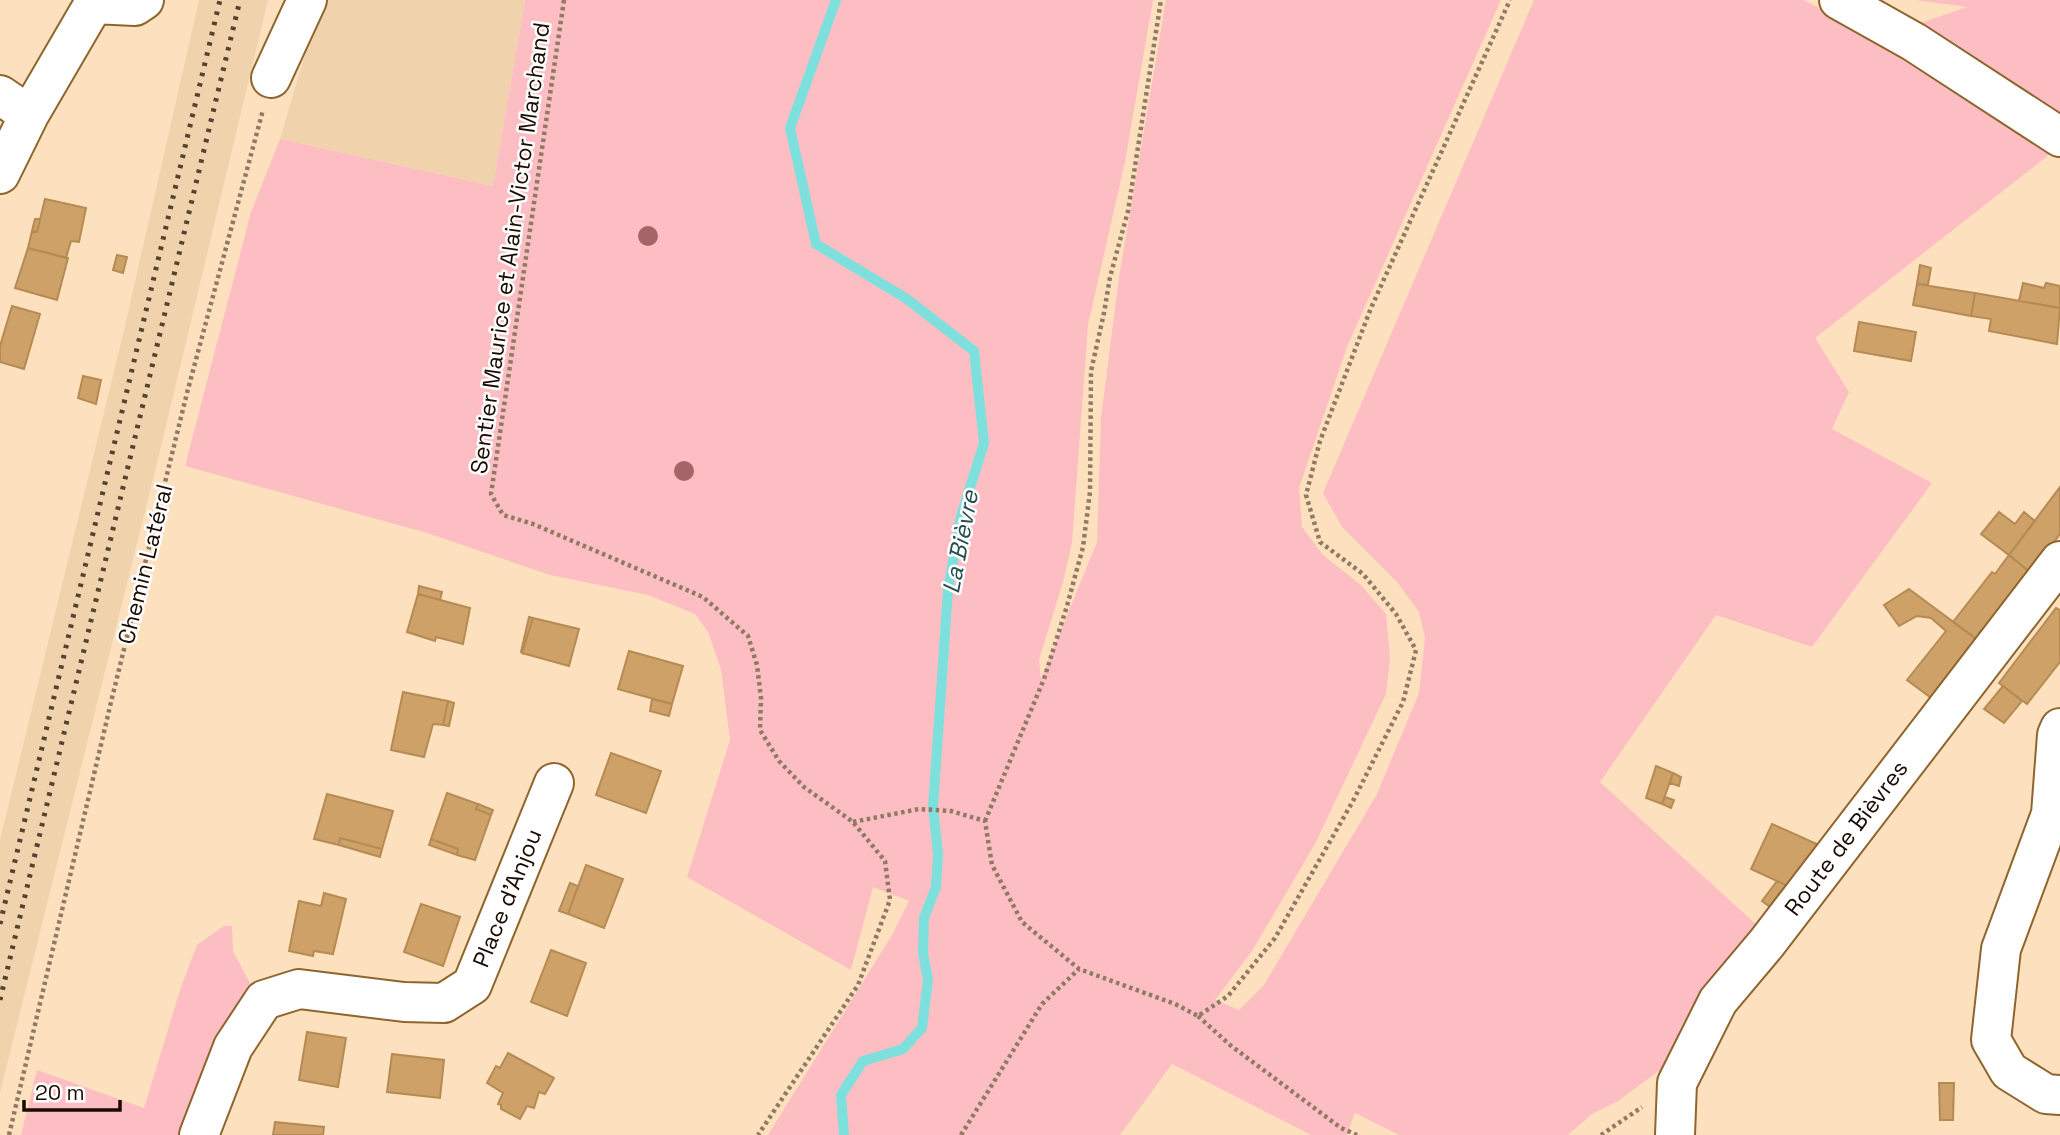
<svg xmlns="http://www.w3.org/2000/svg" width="2060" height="1135" viewBox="0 0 2060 1135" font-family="'Space Grotesk',sans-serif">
<rect width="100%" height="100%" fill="#fde1bf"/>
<path fill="#f0d2ad" d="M 199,0 L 268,0 L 158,459 L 0,1093 L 0,840 L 124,330 Z
M 327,0 L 525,0 L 493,186 L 280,139 L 311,34 Z"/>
<path fill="#fdbec3" d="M 525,0 L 1153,0 L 1125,162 L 1088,325 L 1072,543 L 1063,582 L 1039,660 L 1041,679 L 1097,542 L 1101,418 L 1119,277 L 1166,0 L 1501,0 L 1347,347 L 1299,488 L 1302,527 L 1323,555 L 1361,585 L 1386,614 L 1390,658 L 1386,694 L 1315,844 L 1252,951 L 1215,1000 L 1239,1010 L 1264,985 L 1377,794 L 1419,693 L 1425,638 L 1419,612 L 1397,582 L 1342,527 L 1323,493 L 1534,0 L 1803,0 L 1880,37 L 1967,7 L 1915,0 L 2060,0 L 2060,146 L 1815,338 L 1849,392 L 1832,429 L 1932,483 L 1812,647 L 1716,615 L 1600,782 L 1758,926 L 1664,1067 L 1618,1101 L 1592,1114 L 1568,1135 L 1399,1135 L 1355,1113 L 1347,1135 L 1311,1135 L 1172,1064 L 1120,1135 L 768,1135 L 892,935 L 909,901 L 873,887 L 851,970 L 687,877 L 730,740 L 721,669 L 708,632 L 695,614 L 648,595 L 550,575 L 427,533 L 185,466 L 251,212 L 280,139 L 493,186 Z
M 224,926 L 232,926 L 233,951 L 252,987 L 186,1135 L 21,1135 L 37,1070 L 144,1108 L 181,987 L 197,945 Z"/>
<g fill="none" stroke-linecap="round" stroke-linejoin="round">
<path stroke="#7ee0dd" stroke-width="10" d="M 836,0 L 790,128 L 816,244 L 907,299 L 974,351 L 984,443 L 961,516 L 948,590 L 933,807 L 938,854 L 936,887 L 924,918 L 923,953 L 928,980 L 922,1028 L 903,1049 L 863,1061 L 841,1095 L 844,1135"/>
</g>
<path fill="#cda168" stroke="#b58b53" stroke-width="2" d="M 45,199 L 86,208 L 79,242 L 71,241 L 66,258 L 28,248 L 32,231 L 37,232 Z
M 35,219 L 40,219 L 37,232 L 32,231 Z
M 28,248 L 68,258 L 57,300 L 15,288 Z
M 117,255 L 127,257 L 123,273 L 113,270 Z
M 1920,265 L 1931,268 L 1928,285 L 1917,284 Z
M 2023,283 L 2044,288 L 2046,283 L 2060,286 L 2060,308 L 2019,301 Z
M 1917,284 L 1975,293 L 1971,316 L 1913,305 Z
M 1975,293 L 2060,308 L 2057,344 L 1989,331 L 1991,319 L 1971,316 Z
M 12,306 L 40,314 L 24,369 L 0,362 L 0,346 Z
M 1859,322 L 1916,332 L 1911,361 L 1854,351 Z
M 83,376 L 101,380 L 96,404 L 78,398 Z
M 2060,487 L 2060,534 L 2031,573 L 2009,555 Z
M 1999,512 L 2015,524 L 2024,512 L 2035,521 L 2009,555 L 1981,534 Z
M 2009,555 L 2031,573 L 1979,641 L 1953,622 L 1992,572 L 1995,574 Z
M 419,586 L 442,592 L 440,600 L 418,594 Z
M 1909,589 L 1979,641 L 1934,700 L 1907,680 L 1946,631 L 1931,618 L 1917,616 L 1899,626 L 1884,605 Z
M 418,594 L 470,608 L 463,644 L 436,637 L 435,641 L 407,632 Z
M 2056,608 L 2060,610 L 2060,662 L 2027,704 L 1999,683 Z
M 529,617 L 533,618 L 522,653 L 521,652 Z
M 533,618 L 579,629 L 569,666 L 522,653 Z
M 629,651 L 683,666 L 672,704 L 618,689 Z
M 2003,686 L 2022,701 L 2004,723 L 1984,709 Z
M 403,692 L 448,701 L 443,725 L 433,724 L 424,757 L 391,750 Z
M 652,699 L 672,704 L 669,716 L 650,711 Z
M 448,701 L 454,703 L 449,726 L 443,725 Z
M 611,753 L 661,771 L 646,813 L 596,795 Z
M 1656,766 L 1673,773 L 1662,804 L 1646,798 Z
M 1673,773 L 1681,777 L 1679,786 L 1670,783 Z
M 447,793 L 478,804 L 476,809 L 491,815 L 475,860 L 457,855 L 458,849 L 431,839 Z
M 327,794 L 393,811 L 382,849 L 340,838 L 339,845 L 314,839 Z
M 1665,797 L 1674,800 L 1671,808 L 1662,804 Z
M 478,804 L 493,810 L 491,815 L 476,809 Z
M 1772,824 L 1821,846 L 1790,887 L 1751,869 Z
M 340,838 L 382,849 L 380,857 L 339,845 Z
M 431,839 L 458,849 L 457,855 L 429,845 Z
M 586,865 L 623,879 L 604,928 L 568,914 Z
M 1777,881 L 1790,887 L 1773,909 L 1762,901 Z
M 570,883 L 578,886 L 568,914 L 559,911 Z
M 324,893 L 346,899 L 333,954 L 314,951 L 313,956 L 289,951 L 299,901 L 321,906 Z
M 421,904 L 460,917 L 443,966 L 404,952 Z
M 551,950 L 586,963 L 567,1016 L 531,1002 Z
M 307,1032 L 346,1038 L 338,1087 L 299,1080 Z
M 508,1053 L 554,1078 L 545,1094 L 539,1092 L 534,1108 L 527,1106 L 520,1119 L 501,1109 L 501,1105 L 498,1104 L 503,1093 L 487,1083 L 496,1066 L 500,1068 Z
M 392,1054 L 444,1060 L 440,1098 L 387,1092 Z
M 1939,1083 L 1954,1083 L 1953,1120 L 1940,1120 Z
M 275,1122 L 324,1127 L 323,1135 L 273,1135 Z"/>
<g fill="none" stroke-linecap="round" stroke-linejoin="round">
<defs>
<path id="minor" d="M 1839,0 L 1914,42 L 2060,137
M 93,4 L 135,6 L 144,0
M 271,78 L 307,0
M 0,95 L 29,115
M 0,174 L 29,115 L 96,0
M 2060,728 L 2057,735 L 2051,814 L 2001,949 L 1991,1040 L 2009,1071 L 2046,1094 L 2060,1095
M 199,1135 L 233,1047 L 264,1000 L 299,989 L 404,1002 L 444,1003 L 472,985 L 554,783
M 1675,1135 L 1677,1083 L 1718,1001 L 1766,944 L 2060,561"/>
</defs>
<use href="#minor" stroke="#8e652c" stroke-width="42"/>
<path stroke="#907a63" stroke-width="4.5" stroke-dasharray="3.5 3.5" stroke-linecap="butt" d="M 564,0 L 491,494 L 503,515 L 533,524 L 703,597 L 748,636 L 757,665 L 761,698 L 760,730 L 779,761 L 804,787 L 853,822 L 885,861 L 890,900 L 858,985 L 758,1135
M 985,821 L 1044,679 L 1067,606 L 1083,547 L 1090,492 L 1091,371 L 1104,313 L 1110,277 L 1128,211 L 1161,0
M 853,822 L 919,809 L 951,811 L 985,821 L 992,865 L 1022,922 L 1079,969 L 1175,1004 L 1198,1016 L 1228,996 L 1275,938 L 1353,801 L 1403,702 L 1416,650 L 1396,614 L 1363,574 L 1320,542 L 1306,495 L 1320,441 L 1371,308 L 1510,0
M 1198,1016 L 1230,1045 L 1341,1128 L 1357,1135
M 9,1135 L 112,698 L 187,393 L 263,110
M 961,1135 L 1042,1004 L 1079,969
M 1601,1135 L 1642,1107"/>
<use href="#minor" stroke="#fff" stroke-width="38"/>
<path stroke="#554231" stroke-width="5" stroke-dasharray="3.5 7" stroke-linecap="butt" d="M 0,924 L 220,0
M 0,1000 L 240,0"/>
</g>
<g fill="#a56566">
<circle cx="648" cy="236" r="10"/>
<circle cx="684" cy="471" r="10"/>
</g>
<g text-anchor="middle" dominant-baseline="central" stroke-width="5" stroke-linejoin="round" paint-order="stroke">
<g font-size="23" fill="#1a0b00" stroke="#fff">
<text transform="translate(510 248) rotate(-82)">Sentier Maurice et Alain-Victor Marchand</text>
<text transform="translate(145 564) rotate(-76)">Chemin Latéral</text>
<text transform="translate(1846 838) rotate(-53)">Route de Bièvres</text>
<text transform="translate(507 898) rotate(-68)">Place d'Anjou</text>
</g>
<g font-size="24" font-style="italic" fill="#24504f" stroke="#fff">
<text transform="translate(960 542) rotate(-79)">La Bièvre</text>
</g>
</g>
<path d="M24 1100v10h96v-10" fill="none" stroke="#1a0b00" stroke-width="3.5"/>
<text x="35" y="1100" font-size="21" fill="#1a0b00" stroke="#ffffff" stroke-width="5" paint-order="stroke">20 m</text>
</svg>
